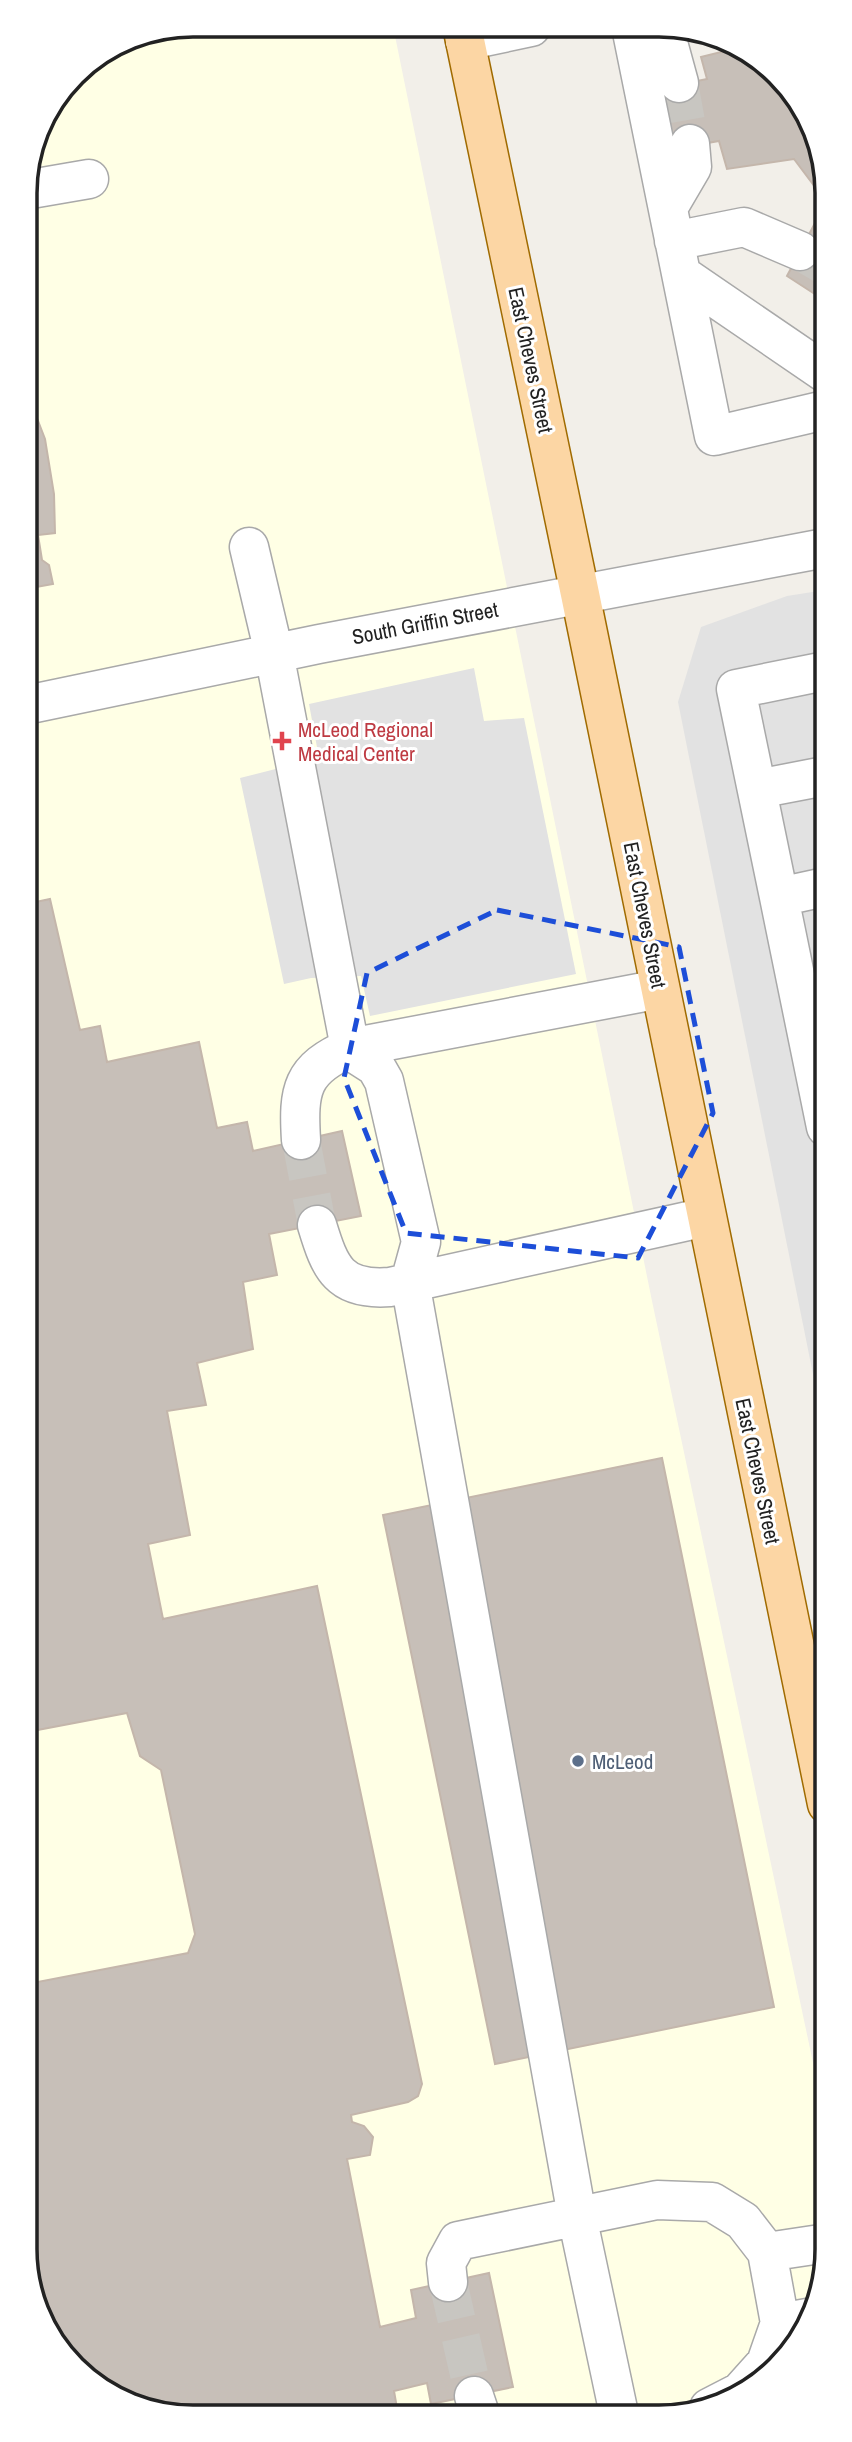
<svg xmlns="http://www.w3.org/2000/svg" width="852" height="2442" viewBox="0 0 852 2442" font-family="'Archivo Narrow',sans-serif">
<rect width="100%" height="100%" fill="#f2efe9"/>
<path fill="#ffffe5" d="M 192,25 L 393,26 L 652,1301 L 827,2129 L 827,2260 L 815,2313 L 786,2360 L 693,2414 L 160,2414 L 74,2369 L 28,2283 L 25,181 L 42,118 L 81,66 L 129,37 Z"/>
<path fill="#e2e2e2" d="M 825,590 L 826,1439 L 678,702 L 701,627 L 787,596 Z
M 474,668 L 484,721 L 524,718 L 576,974 L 370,1016 L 361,976 L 311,978 L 284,984 L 240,778 L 319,758 L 309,704 Z"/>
<path fill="#c7bfb8" stroke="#c4b6ab" stroke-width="2" d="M 733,49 L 778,73 L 824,159 L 824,199 L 794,159 L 727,169 L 719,141 L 673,149 L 663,88 L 707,79 L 701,57 Z
M 824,206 L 824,300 L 787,276 Z
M 25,387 L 45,439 L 54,494 L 55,533 L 38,535 L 42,560 L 49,565 L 53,584 L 25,589 Z
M 50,899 L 80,1030 L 100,1026 L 107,1062 L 199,1042 L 217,1128 L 247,1122 L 253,1151 L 342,1131 L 361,1216 L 269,1234 L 277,1275 L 243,1282 L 253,1349 L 197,1363 L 206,1405 L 167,1411 L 190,1535 L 148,1544 L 163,1619 L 317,1586 L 422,2084 L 418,2096 L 408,2102 L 351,2115 L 352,2122 L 364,2126 L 373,2137 L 370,2155 L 347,2159 L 380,2327 L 416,2318 L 411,2290 L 489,2273 L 513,2387 L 431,2404 L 427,2383 L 394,2391 L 398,2414 L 160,2414 L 74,2369 L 28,2283 L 27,1984 L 188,1953 L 195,1934 L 161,1770 L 140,1756 L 127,1713 L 27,1732 L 26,904 Z
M 662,1458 L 774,2007 L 495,2064 L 383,1515 Z"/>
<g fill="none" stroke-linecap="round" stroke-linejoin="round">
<path stroke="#c8c6c1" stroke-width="38" stroke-dasharray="38 19" stroke-linecap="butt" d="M 679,83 L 690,144
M 800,251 L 824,265
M 301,1140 L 317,1225
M 448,2282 L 474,2396"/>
<defs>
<path id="minor" d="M 631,27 L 714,436 L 825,410
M 664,28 L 679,83
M 465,41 L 531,27
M 25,190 L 89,179
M 668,208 L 692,167 L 690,144
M 674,241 L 744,227 L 800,251
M 682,275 L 824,372
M 249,547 L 274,653 L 350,1048 L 351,1051 L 376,1067 L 384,1081 L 421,1242 L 410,1282 L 577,2216 L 619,2414
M 26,705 L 319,644 L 825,548
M 757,789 L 825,776
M 825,887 L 779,897 L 826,1127
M 779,897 L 736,689 L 825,671
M 301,1140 C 298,1090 301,1069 350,1048 L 660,989
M 317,1225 C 330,1268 339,1291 390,1287 L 706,1217
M 767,2252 L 827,2243
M 448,2282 L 446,2263 L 458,2241 L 657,2200 L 712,2202 L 743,2221 L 767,2252 L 780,2323 L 766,2363 L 740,2392 L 709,2408
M 780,2323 L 813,2317
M 474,2396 L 480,2414"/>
<path id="major" d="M 462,26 L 580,594 L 827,1804"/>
</defs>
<use href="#minor" stroke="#a9a9a9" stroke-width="41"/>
<use href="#major" stroke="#a06b00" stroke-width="41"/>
<use href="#minor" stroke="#fff" stroke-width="38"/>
<use href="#major" stroke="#fcd6a4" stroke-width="38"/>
</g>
<path fill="none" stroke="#1d4ed8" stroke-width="5" stroke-dasharray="14 9" stroke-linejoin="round" d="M 497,910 L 679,947 L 713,1113 L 638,1258 L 406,1233 L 344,1078 L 367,973 Z"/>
<path fill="#e0444e" stroke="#fff" stroke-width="2.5" d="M278.5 730.5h7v7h7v7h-7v7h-7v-7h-7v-7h7z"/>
<circle fill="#5c6f8a" stroke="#fff" stroke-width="2.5" cx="578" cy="1761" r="7"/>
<g text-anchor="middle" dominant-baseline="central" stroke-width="6" stroke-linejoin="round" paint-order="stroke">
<g font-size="21" fill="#222" stroke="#fff">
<text transform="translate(531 360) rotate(78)">East Cheves Street</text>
<text transform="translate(425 623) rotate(-11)">South Griffin Street</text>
<text transform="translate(645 915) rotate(79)">East Cheves Street</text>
<text transform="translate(758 1471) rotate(78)">East Cheves Street</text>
</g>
<g font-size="21" fill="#be3a42" stroke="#fff" text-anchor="start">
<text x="298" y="729">McLeod Regional<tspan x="298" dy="24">Medical Center</tspan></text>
</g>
<g font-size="21" fill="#4e5e75" stroke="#fff" text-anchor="start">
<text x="592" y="1761">McLeod</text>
</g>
</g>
<path d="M0 0H852V2442H0ZM193 37H659A156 156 0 0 1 815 193V2249A156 156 0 0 1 659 2405H193A156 156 0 0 1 37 2249V193A156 156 0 0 1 193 37Z" fill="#fff" fill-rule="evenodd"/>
<path fill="none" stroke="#222" stroke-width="3.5" d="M193 37H659A156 156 0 0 1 815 193V2249A156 156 0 0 1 659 2405H193A156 156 0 0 1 37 2249V193A156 156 0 0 1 193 37Z"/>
</svg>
